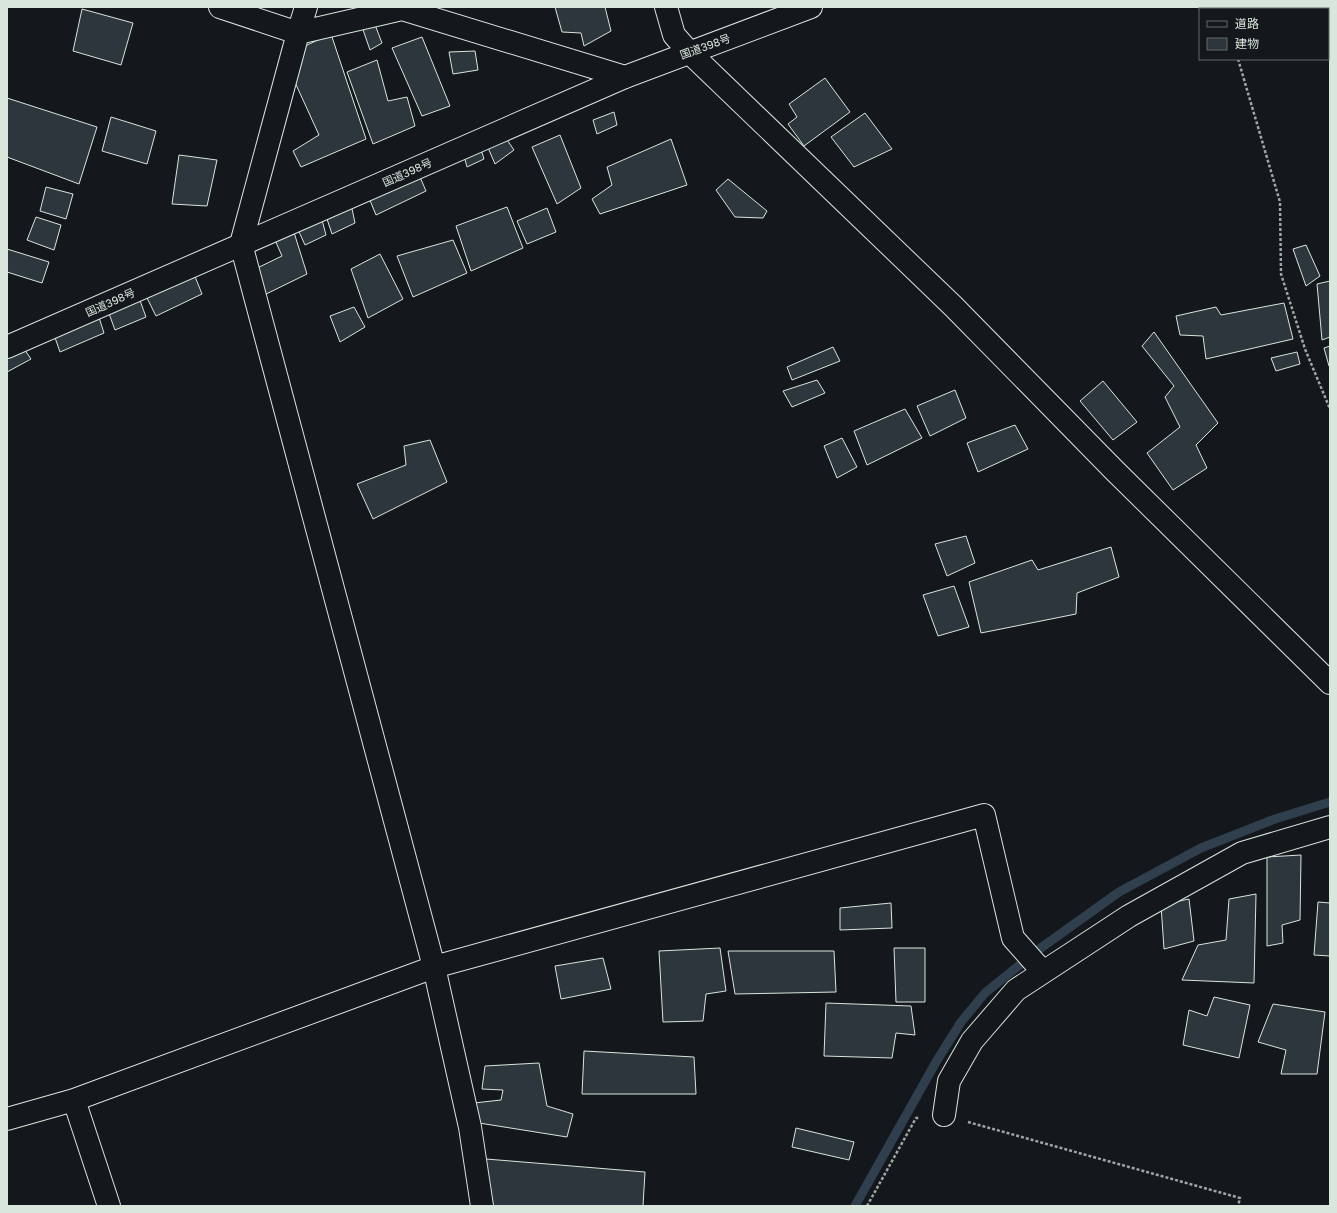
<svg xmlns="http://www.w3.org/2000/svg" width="1337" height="1213" viewBox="0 0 1337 1213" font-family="'Golos Text','Noto Sans JP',sans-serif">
<rect width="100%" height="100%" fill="#14181c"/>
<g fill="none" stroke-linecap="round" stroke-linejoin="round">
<path stroke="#2f3f4d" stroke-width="9" d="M 855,1206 L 936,1062 L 961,1022 L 985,993 L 1038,950 L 1119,892 L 1201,848 L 1275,819 L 1330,802"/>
</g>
<path fill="#2c363c" stroke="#d8e6dc" d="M 555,7 L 605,7 L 611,31 L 584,46 L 581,33 L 562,32 Z
M 82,9 L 133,23 L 121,65 L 73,51 Z
M 372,17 L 382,43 L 370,50 L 360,21 Z
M 331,34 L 366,139 L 301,167 L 293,151 L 319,135 L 283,56 Z
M 422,37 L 450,106 L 422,116 L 392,48 Z
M 475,51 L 478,70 L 453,74 L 449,52 Z
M 377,60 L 388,101 L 407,97 L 415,126 L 373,144 L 347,72 Z
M 825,78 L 850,112 L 804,146 L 788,124 L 797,117 L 789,104 Z
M 7,98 L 97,127 L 79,184 L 7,157 Z
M 614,112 L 617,125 L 597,134 L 593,120 Z
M 865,113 L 892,149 L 854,167 L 831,137 Z
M 111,117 L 156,131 L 147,164 L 102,151 Z
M 503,134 L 514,150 L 495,164 L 486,143 Z
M 560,135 L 581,188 L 557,204 L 532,147 Z
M 671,139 L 687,185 L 600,214 L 592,199 L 612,185 L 607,167 Z
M 480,146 L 484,159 L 467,167 L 463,152 Z
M 179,155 L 217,160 L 207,206 L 172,204 Z
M 417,170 L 426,191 L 376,215 L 367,193 Z
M 728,179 L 767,211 L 763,218 L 735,217 L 716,190 Z
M 46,187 L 73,194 L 66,219 L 40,211 Z
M 351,204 L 355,223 L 332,234 L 325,213 Z
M 507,207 L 523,248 L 471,271 L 456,226 Z
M 547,208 L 556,232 L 527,244 L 517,221 Z
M 321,216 L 326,235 L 305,245 L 296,225 Z
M 36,217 L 61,225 L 54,250 L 27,240 Z
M 292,226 L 307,274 L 260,297 L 251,271 L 282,256 L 272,233 Z
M 453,240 L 467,273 L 413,297 L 397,256 Z
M 1306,245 L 1320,276 L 1306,286 L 1293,249 Z
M 7,249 L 49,262 L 42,283 L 7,272 Z
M 380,254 L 403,299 L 368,318 L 351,269 Z
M 192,269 L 202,294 L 156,316 L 143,290 Z
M 1330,281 L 1330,337 L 1322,340 L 1317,284 Z
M 138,295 L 146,317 L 115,330 L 107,308 Z
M 1284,303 L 1293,339 L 1206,359 L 1203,336 L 1180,335 L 1176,316 L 1216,307 L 1221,315 Z
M 354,307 L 365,327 L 340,342 L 330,316 Z
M 97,311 L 104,333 L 60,352 L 52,329 Z
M 1154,332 L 1218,423 L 1196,445 L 1207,468 L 1173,490 L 1147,453 L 1180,427 L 1165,397 L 1174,386 L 1142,346 Z
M 20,343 L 31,359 L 7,372 L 7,349 Z
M 1330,346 L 1330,366 L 1329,366 L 1324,348 Z
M 833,347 L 840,361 L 792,380 L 787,367 Z
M 1297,352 L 1300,364 L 1276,371 L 1271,358 Z
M 817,380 L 825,393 L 792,407 L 783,391 Z
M 1103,381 L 1137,422 L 1113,440 L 1080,401 Z
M 955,390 L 966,418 L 930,436 L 917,406 Z
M 905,409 L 922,438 L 867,465 L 854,431 Z
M 1015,425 L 1028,449 L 978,472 L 967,443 Z
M 842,438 L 857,467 L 837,478 L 824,446 Z
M 430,440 L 447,482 L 373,519 L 357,484 L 406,465 L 404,446 Z
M 966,536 L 975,563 L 947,576 L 935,544 Z
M 1111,547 L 1119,577 L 1077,593 L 1076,614 L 981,633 L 969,582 L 1032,560 L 1038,570 Z
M 954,586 L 969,627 L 938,636 L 923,595 Z
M 1301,855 L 1300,920 L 1282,925 L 1283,943 L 1267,946 L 1267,857 Z
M 1256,894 L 1254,983 L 1182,980 L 1198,945 L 1226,940 L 1229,899 Z
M 1189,899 L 1194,941 L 1164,949 L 1161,905 Z
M 1318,902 L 1330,903 L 1330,956 L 1314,955 Z
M 891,903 L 892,928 L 840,930 L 840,908 Z
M 720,948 L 726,991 L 706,994 L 703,1021 L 663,1022 L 659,951 Z
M 894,948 L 925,948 L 925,1002 L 896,1002 Z
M 728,951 L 834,951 L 836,992 L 735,994 Z
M 603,958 L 611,989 L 561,999 L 555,966 Z
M 1214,997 L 1250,1005 L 1239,1058 L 1183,1045 L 1189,1010 L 1207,1016 Z
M 826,1003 L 911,1006 L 915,1035 L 896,1033 L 892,1058 L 824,1056 Z
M 1273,1004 L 1325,1012 L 1317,1074 L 1281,1074 L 1286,1050 L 1258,1042 Z
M 584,1051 L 694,1057 L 696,1094 L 582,1094 Z
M 539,1063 L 547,1106 L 573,1114 L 567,1137 L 479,1123 L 474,1103 L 501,1100 L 503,1090 L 482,1089 L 485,1066 Z
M 796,1128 L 854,1142 L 849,1160 L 792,1147 Z
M 486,1159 L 645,1172 L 643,1206 L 490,1206 Z"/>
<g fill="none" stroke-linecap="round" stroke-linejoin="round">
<defs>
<path id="minor" d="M 220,7 L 298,33 L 402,9 L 625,77
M 306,7 L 298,33 L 241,244 L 434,967 L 470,1127 L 482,1206
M 666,7 L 674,35 L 689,52
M 74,1100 L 109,1206
M 944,1115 L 949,1081 L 972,1041 L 1016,990 L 1129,916 L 1242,853 L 1330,827
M 7,1119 L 74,1100 L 434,967 L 984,815 L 1013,938 L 1043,972"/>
<path id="tertiary" d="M 689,52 L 953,306 L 1115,471 L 1330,683"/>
<path id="trunk" d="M 7,347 L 625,77 L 811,7"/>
</defs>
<use href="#minor" stroke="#d8e6dc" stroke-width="24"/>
<use href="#tertiary" stroke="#d8e6dc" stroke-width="24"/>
<use href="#trunk" stroke="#d8e6dc" stroke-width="24"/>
<path stroke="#9da8a2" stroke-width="2.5" stroke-dasharray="3 2" stroke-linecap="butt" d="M 1223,7 L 1223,9
M 1238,59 L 1280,202 L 1281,274 L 1305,349 L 1330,409
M 968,1122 L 1240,1198 L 1238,1206
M 867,1206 L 916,1118 L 919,1118"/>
<use href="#minor" stroke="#14181c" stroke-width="22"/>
<use href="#tertiary" stroke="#14181c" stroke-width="22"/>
<use href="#trunk" stroke="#14181c" stroke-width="22"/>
</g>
<g text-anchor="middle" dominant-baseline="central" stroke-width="3" stroke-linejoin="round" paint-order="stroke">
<g font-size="11" fill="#d8e6dc" stroke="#14181c">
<text transform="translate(705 46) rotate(-20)">国道398号</text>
<text transform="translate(407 172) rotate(-24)">国道398号</text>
<text transform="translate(110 302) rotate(-24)">国道398号</text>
</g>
</g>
<rect width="1337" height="1213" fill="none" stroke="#d8e6dc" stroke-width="16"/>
<rect x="1199" y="8" width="130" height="52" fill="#14181c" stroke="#626a69"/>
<rect x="1207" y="21" width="20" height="6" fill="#14181c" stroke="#626a69"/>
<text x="1235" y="28" font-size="12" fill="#d8e6dc">道路</text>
<rect x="1207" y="38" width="20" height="12" fill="#2c363c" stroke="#626a69"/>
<text x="1235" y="48" font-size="12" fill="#d8e6dc">建物</text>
</svg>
